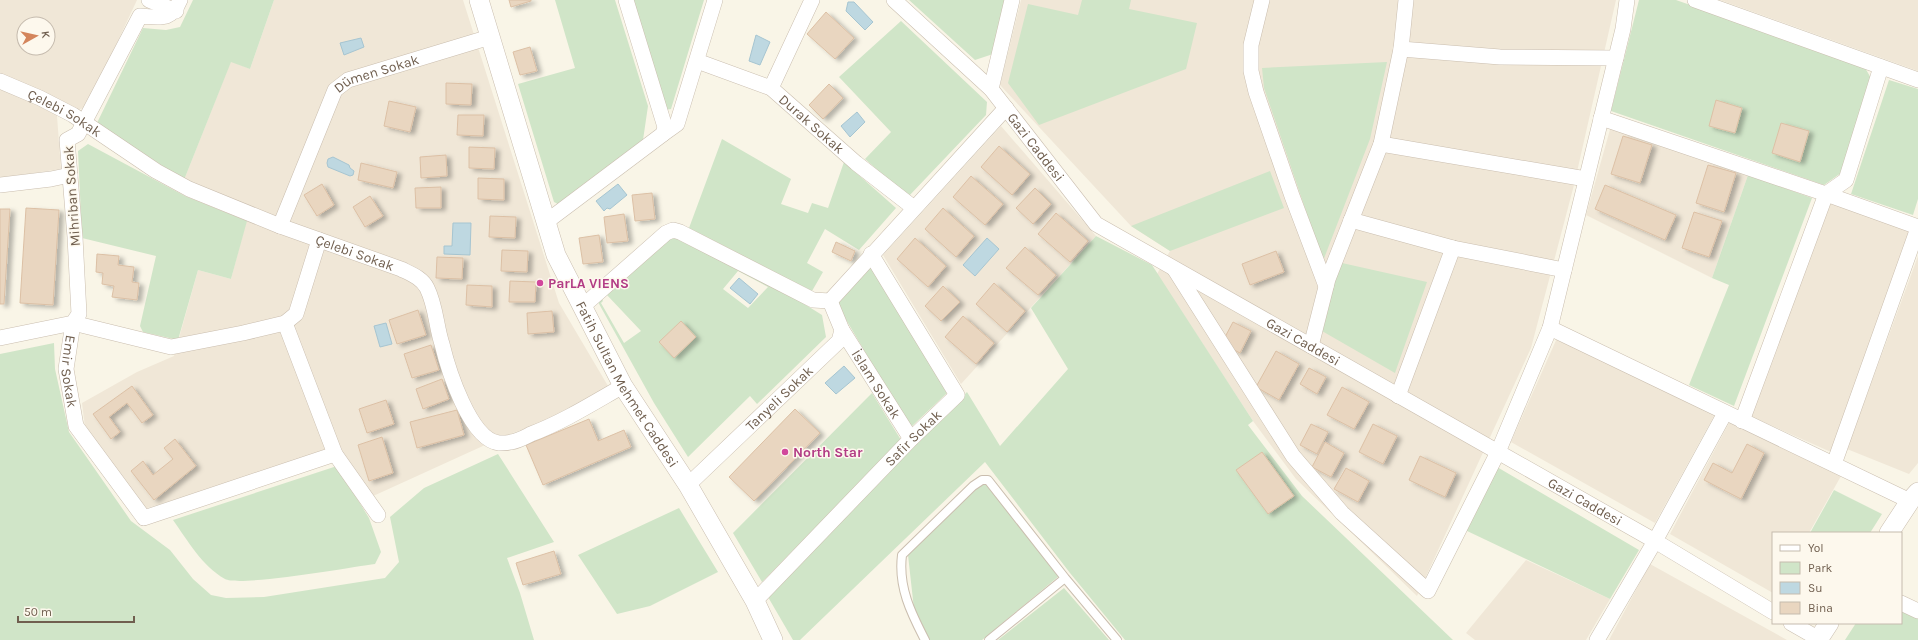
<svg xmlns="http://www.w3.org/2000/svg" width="1918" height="640" viewBox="0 0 1918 640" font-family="Karla,sans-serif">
<defs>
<filter id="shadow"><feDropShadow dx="4.5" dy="2.5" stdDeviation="2" flood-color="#0004"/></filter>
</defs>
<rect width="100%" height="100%" fill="#f9f5e7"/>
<path fill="#f0e7d7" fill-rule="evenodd" d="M 0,0 L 137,0 L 87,107 L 57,116 L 61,169 L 0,178 ZM 24,24 L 48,24 L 48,48 L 24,48 Z
M 274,0 L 463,0 L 559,303 L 608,386 L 543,422 L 507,435 L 371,497 L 337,445 L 223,485 L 144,509 L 85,427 L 82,403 L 137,372 L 174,356 L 198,270 L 231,279 L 250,207 L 184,180 L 231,61 L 250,69 Z
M 1021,0 L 1616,0 L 1574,185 L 1531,348 L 1417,596 L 1296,479 L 1253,421 L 1157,274 L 1170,251 L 1131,226 L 1000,85 Z
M 1720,0 L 1918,0 L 1918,71 Z
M 1001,126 L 1096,236 L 961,384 L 883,255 Z
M 1611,126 L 1748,175 L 1712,278 L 1586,215 Z
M 1831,203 L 1912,231 L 1831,452 L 1750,416 Z
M 1918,256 L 1918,463 L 1909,474 L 1847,449 Z
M 1557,338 L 1714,416 L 1655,523 L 1511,442 Z
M 1729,423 L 1841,476 L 1809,533 L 1773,533 L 1773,593 L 1670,534 Z
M 1526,560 L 1610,599 L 1586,640 L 1475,640 L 1466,633 Z
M 1650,564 L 1787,640 L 1609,640 Z"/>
<path fill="#d0e5c8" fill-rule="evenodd" d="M 193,0 L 274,0 L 250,69 L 231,62 L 184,180 L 97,123 L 143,28 L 166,30 L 180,27 Z
M 555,0 L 615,0 L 648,106 L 643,140 L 558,204 L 554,202 L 518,84 L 575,68 Z
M 632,0 L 704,0 L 671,109 L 665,110 Z
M 909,0 L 1005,0 L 993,54 L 975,60 Z
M 1082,0 L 1131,0 L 1129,9 L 1197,23 L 1186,69 L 1039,125 L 1008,83 L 1028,4 L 1078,15 Z
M 1639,0 L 1676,0 L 1864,66 L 1872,80 L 1841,173 L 1824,185 L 1611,111 Z
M 901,21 L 987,102 L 986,115 L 908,197 L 865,159 L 891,132 L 839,77 Z
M 1387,62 L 1370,139 L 1323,261 L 1264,88 L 1262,68 Z
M 1889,80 L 1918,89 L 1918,199 L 1913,215 L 1851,194 Z
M 722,139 L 791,179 L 781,204 L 808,213 L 812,203 L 828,208 L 844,162 L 896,208 L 859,250 L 825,229 L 807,263 L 823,272 L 812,291 L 689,228 Z
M 88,144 L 185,196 L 247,221 L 231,279 L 198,270 L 178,340 L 143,332 L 140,326 L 156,256 L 82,238 L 78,151 Z
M 1270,171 L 1284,208 L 1170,251 L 1131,226 Z
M 1748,175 L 1812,198 L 1734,406 L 1689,385 L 1729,285 L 1712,278 Z
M 668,235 L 678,236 L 774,285 L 822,315 L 826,337 L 757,404 L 750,396 L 688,457 L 654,403 L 598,302 L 602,299 L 603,301 L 601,303 L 624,343 L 641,331 L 606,294 ZM 738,271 L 768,287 L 748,308 L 723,289 Z
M 1096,236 L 1152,265 L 1253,421 L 1248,425 L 1302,496 L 1453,640 L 1125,640 L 1070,573 L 985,462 L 800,640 L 793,640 L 768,597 L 967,392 L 1000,446 L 1068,369 L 1031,308 Z
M 1342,263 L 1427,282 L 1395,373 L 1322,331 L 1333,285 Z
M 870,264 L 947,393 L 910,428 L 835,301 Z
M 54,343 L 55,369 L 69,432 L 131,521 L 170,550 L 193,579 L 211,595 L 226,598 L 264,597 L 385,578 L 399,562 L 390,517 L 424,488 L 498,454 L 554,542 L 507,558 L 520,593 L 534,640 L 0,640 L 0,354 Z
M 872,393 L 901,440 L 762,582 L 733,533 Z
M 337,466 L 369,518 L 381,552 L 375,564 C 352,567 240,587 225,579 C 202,566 188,541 173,520 Z
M 1497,467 L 1639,550 L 1610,599 L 1465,530 Z
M 986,484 L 1059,576 L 982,640 L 930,640 L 914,609 L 908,555 L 977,487 Z
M 1834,490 L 1882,514 L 1870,533 L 1810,533 Z
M 679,508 L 718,572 L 650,606 L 617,614 L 578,555 Z
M 1064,588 L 1109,640 L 998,640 Z
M 1901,611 L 1918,619 L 1918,640 L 1845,640 L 1856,623 L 1901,623 Z"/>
<path fill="#bed8e1" stroke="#a6c5d1" d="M 848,2 L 854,2 L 873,22 L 865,30 L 846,11 Z
M 756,35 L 770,42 L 760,65 L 749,61 Z
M 361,38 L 364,47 L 344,55 L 340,43 Z
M 857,112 L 865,122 L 850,137 L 841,126 Z
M 333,157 L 349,165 L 350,168 L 354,171 L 353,175 L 350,176 L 328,167 L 327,163 L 328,159 Z
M 618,184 L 627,195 L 610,209 L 607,208 L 604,211 L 596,201 Z
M 453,223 L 471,223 L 470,255 L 444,254 L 444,246 L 452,246 Z
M 987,238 L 999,249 L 975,276 L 963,265 Z
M 739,278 L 758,294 L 750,304 L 730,288 Z
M 386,323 L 392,344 L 380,347 L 374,326 Z
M 844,366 L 855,378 L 836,394 L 825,383 Z"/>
<path fill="#e9d6c0" stroke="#dcc0a5" filter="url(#shadow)" d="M 509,0 L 531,0 L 531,1 L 511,7 Z
M 826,12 L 854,38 L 835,59 L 807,34 Z
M 530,47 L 537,71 L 520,75 L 513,52 Z
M 446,83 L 472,84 L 471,105 L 446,104 Z
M 829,84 L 843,98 L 823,119 L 809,105 Z
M 1716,100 L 1742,108 L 1735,133 L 1709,126 Z
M 389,101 L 416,107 L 410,132 L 384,126 Z
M 458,115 L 484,115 L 483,136 L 457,135 Z
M 1781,123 L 1809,131 L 1800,162 L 1772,153 Z
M 1623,136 L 1652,145 L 1640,183 L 1611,174 Z
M 999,146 L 1030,174 L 1012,195 L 981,167 Z
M 469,147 L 495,148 L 494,169 L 469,168 Z
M 446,155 L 447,176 L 421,178 L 420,157 Z
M 361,163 L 397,172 L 393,188 L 358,180 Z
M 1708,165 L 1736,173 L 1724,212 L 1696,203 Z
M 971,176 L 1003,204 L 985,225 L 953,197 Z
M 478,178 L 504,179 L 504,200 L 478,199 Z
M 322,184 L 334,205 L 317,216 L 304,195 Z
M 1605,185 L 1676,215 L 1665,240 L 1595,209 Z
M 441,187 L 441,208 L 416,208 L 415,188 Z
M 1035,188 L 1051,204 L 1033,224 L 1016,208 Z
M 652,193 L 655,219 L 635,221 L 632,195 Z
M 370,196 L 383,216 L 365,227 L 353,207 Z
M 26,208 L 59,210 L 53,305 L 20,303 Z
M 943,208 L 974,236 L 956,257 L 925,229 Z
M 0,209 L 10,209 L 4,304 L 0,304 Z
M 1694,212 L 1722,221 L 1709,257 L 1682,248 Z
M 1056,213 L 1088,241 L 1070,262 L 1038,234 Z
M 624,214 L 628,241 L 607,243 L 604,217 Z
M 490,216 L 516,217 L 515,238 L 489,237 Z
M 599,235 L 603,262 L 583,264 L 579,238 Z
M 915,238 L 946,266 L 928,287 L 897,259 Z
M 836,242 L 855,251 L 851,261 L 832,252 Z
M 1025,247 L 1056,275 L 1038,295 L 1006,268 Z
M 502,250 L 528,251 L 527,272 L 501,271 Z
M 1276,251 L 1284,272 L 1250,285 L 1242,264 Z
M 97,254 L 119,256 L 118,265 L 134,267 L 132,282 L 139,283 L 137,300 L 112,297 L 114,286 L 102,284 L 103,273 L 96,272 Z
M 437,257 L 463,258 L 462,279 L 436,278 Z
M 510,281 L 536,282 L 535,302 L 509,302 Z
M 994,283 L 1025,311 L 1007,332 L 976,304 Z
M 467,285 L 492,286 L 492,307 L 466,305 Z
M 943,286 L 960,302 L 941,321 L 925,306 Z
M 418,310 L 426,335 L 397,344 L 389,320 Z
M 552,311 L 554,332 L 528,334 L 527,313 Z
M 963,316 L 994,343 L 976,364 L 945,337 Z
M 681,321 L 696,337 L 674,358 L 659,342 Z
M 1233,322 L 1251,331 L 1240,353 L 1234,350 L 1225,337 Z
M 431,345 L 439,370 L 412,378 L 404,354 Z
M 1276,351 L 1299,364 L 1279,400 L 1256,387 Z
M 1309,368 L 1326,377 L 1317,394 L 1300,384 Z
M 442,379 L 449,399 L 423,409 L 416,389 Z
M 132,386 L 153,415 L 142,423 L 127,403 L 109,417 L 120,432 L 111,439 L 93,414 Z
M 1342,387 L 1369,402 L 1354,429 L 1327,415 Z
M 386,400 L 394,424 L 367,433 L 359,409 Z
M 795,409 L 820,433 L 754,501 L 729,477 Z
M 457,410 L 464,435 L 417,448 L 410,422 Z
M 589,419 L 598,441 L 624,430 L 631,447 L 543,485 L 526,445 Z
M 1311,424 L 1328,432 L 1317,454 L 1300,445 Z
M 1373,424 L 1397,436 L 1383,464 L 1359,452 Z
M 382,437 L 393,473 L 369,481 L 358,445 Z
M 175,439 L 196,466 L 154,500 L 131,471 L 143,461 L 153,475 L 173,459 L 164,448 Z
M 1325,442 L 1344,453 L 1331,477 L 1312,467 Z
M 1747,444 L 1764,453 L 1741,499 L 1704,480 L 1713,463 L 1732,473 Z
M 1262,452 L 1294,496 L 1268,514 L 1236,470 Z
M 1420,456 L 1456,473 L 1445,497 L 1409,480 Z
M 1346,468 L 1369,481 L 1358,502 L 1334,489 Z
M 554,551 L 561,574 L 523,585 L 516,563 Z"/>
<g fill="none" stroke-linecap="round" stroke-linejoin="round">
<defs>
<path id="service" d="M 925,640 C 911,613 898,587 902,555 L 973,486 L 982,480 L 988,480 L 1065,578 L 1117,640
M 989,640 L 1065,578"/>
<g id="minor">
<path d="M 149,0 L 176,11"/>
<path id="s1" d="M 894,0 L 991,89 L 1096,224 L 1498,452 L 1655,541 L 1773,612"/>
<path d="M 1262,0 L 1251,45 L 1251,71 L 1256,92 L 1292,196 L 1326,286"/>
<path d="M 1695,0 L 1918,80"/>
<path d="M 1401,49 L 1500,57 L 1616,58"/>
<path id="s2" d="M 697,61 L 771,88 L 856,163 L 914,208"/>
<path id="s3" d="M 0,81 L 40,98 L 73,115 L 156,171 L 189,189 L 280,226 L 401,269 C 411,274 422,278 427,288 C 436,306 436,326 442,344 C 448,369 470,440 499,443 C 503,443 508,443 511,442 C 518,441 525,437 531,434 C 563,422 593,403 623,386"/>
<path d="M 771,88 L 812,0"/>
<path d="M 991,89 L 1012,0"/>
<path d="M 1601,118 L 1826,194 L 1918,227"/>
<path d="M 663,134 L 677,124 L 715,0"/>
<path d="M 1381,144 L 1586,179"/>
<path d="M 0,185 L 51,179 L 70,175"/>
<path d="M 1351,220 L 1453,248 L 1564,270"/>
<path d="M 546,222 L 663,134 L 665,127 L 626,0"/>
<path id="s4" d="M 280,226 L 335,90 L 348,80 L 490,37"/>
<path id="s5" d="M 319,240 L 296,314 L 285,323 L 243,333 L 171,347 L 73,323 L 66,369 L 76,426 L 144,518 L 335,454"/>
<path d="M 1175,270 L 1293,456 L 1342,513 L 1428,591 L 1498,452 L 1550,328 L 1623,29 L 1627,0"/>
<path d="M 582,307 L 666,233 L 673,230 L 680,232 L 813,300 L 830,301 L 1006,108"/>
<path d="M 285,323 L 335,454 L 378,515"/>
<path d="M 1550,328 L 1910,501"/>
<path id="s6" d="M 842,330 L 911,439"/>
<path d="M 0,338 L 73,323 L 79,314 L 75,237 L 67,140 L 78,134 L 140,16 C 160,17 171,22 180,0"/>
<path d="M 1311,346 L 1328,279 L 1381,144 L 1401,49 L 1406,0"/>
<path d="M 1398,396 L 1453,248"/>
<path d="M 1742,421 L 1826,194 L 1846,180 L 1881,67"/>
<path d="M 1834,464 L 1918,228"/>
<path id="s7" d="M 688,485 L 839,341 L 842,330 L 830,301"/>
<path id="s8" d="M 755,601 L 911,439 L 957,395 L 871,254"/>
<path d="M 1901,603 L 1918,611"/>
<path d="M 1791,623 L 1819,639"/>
<path d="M 1597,640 L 1655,541 L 1725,413"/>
</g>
<g id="tertiary">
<path id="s9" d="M 479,0 L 556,255 L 623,386 L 688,485 L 755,601 L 773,640"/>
<path d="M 1889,533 L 1910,501 L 1918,492"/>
<path d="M 1818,640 L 1829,623"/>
</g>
</defs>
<use href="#service" stroke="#cabeaf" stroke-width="10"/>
<use href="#minor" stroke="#cabeaf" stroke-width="16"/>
<use href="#tertiary" stroke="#cabeaf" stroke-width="20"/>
<use href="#service" stroke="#fff" stroke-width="8"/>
<use href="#minor" stroke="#fff" stroke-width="15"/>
<use href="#tertiary" stroke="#fff" stroke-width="19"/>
</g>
<g fill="#d1479c" stroke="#fdf8ed" stroke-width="1.5">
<circle cx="540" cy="283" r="4"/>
<circle cx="785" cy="452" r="4"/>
</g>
<g text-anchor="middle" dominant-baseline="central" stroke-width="3" stroke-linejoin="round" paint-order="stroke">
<g font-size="14" fill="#705f4f" stroke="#fdf8ed">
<text stroke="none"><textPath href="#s4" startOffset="192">Dümen Sokak</textPath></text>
<text stroke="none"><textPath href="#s3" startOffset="72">Çelebi Sokak</textPath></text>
<text stroke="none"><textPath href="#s2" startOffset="133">Durak Sokak</textPath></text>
<text stroke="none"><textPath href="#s1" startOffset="205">Gazi Caddesi</textPath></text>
<text transform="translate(72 196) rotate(-94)">Mihriban Sokak</text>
<text stroke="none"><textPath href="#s3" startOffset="396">Çelebi Sokak</textPath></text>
<text stroke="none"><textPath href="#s1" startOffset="541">Gazi Caddesi</textPath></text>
<text stroke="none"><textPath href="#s5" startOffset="358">Emir Sokak</textPath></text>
<text stroke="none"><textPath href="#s9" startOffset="414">Fatih Sultan Mehmet Caddesi</textPath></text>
<text stroke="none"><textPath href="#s6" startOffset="64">İslam Sokak</textPath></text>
<text stroke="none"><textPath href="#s7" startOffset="126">Tanyeli Sokak</textPath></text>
<text stroke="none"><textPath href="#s8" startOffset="227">Safir Sokak</textPath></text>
<text stroke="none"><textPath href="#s1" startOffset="865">Gazi Caddesi</textPath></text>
</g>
<g font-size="14" font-weight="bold" fill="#b23c85" stroke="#fdf8ed" text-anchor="start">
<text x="548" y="283">ParLA VIENS</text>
<text x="793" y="452">North Star</text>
</g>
</g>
<rect x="1772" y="532" width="130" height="92" fill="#fdf8ed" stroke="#c5bbae"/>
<rect x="1780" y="545" width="20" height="6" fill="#ffffff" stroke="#c5bbae"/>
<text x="1808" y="552" font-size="12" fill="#705f4f">Yol</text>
<rect x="1780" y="562" width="20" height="12" fill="#d0e5c8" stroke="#c5bbae"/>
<text x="1808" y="572" font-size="12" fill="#705f4f">Park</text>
<rect x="1780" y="582" width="20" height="12" fill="#bed8e1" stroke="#c5bbae"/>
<text x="1808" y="592" font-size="12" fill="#705f4f">Su</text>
<rect x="1780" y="602" width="20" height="12" fill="#e9d6c0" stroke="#c5bbae"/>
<text x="1808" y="612" font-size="12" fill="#705f4f">Bina</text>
<g transform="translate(36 36) rotate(82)"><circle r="19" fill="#fdf8ed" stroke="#c5bbae"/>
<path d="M0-3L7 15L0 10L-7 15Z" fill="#d4855c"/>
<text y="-6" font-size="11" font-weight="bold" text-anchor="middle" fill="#705f4f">K</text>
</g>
<path d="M18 616v6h116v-6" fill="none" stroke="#705f4f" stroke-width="2"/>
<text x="24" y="616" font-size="12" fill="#705f4f" stroke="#fdf8ed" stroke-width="3" paint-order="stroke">50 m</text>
</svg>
